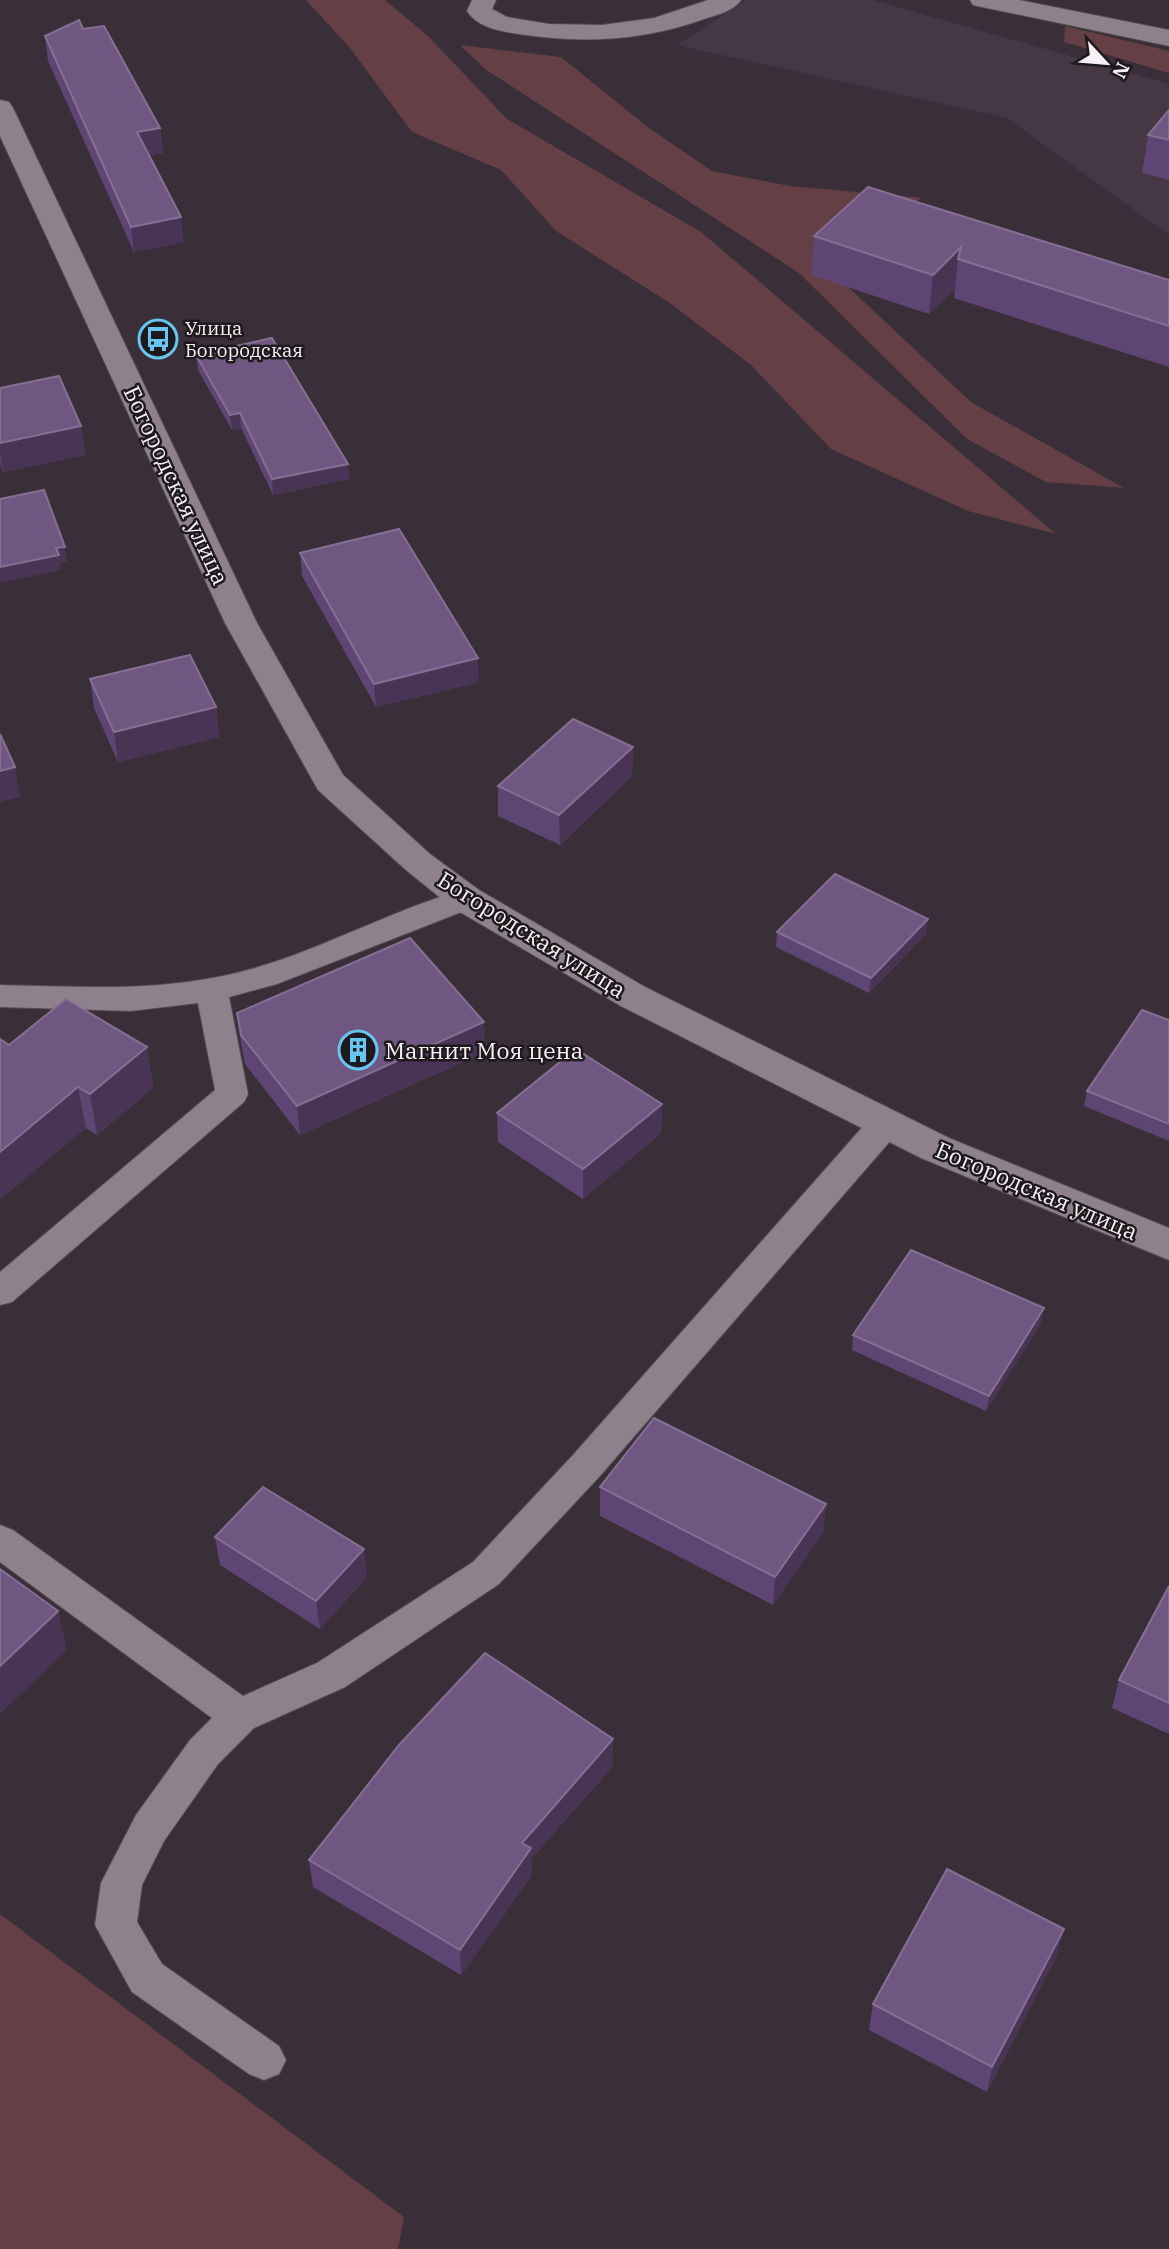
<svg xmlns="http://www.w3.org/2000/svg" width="1169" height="2249" viewBox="0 0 1169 2249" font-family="'IBM Plex Serif',serif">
<rect width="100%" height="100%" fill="#3a2f39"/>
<path fill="#463745" d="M 747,0 L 873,0 L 1169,84 L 1169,235 L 1007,118 L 677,45 Z"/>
<path fill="#643f45" d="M 306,0 L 385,0 L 429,37 L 507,119 L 701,232 L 1056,534 L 968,511 L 831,449 L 751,365 L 670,303 L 556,231 L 501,170 L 412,132 L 350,48 Z
M 1065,26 L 1169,51 L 1169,73 L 1064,42 Z
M 460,45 L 561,57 L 649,128 L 712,171 L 790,186 L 922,198 L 817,258 L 971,402 L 1124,488 L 1046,482 L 967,439 L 799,273 L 485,69 Z
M 0,1914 L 404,2217 L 398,2249 L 0,2249 Z"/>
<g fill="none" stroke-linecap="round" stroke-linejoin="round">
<defs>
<path id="service" d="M 466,889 L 477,892 L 481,899 L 477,906 L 277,984 L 229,997 L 248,1094 L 244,1102 L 12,1302 L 0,1305 L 0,1272 L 215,1090 L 198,1003 L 131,1011 L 0,1007 L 0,985 C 88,987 169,993 255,968 C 327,947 394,909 466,889 Z
M 886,1111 L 898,1114 L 903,1123 L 898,1132 L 599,1477 L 499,1584 L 345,1687 L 254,1728 L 218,1764 L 164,1841 L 142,1885 L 137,1922 L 162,1964 L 279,2046 L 286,2060 L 279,2074 L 264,2080 L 249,2074 L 132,1992 L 95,1925 L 101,1883 L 136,1815 L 190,1740 L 212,1718 L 0,1562 L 0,1525 L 13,1530 L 243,1696 L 317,1663 L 473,1562 L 573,1455 L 874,1114 Z"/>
<path id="minor" d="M 472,0 L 496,0 L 492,9 L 507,17 L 549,24 L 602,25 L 654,18 L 708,0 L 741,0 C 734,11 716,15 704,19 C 643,41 582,44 519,34 C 500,31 478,28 467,11 Z
M 970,0 L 1019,0 L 1169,30 L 1169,46 L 982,7 L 973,5 Z"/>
<path id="tertiary" d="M 0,100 L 9,102 L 13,108 L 257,623 L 343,775 L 430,854 L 479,890 L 645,987 L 949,1138 L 1169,1228 L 1169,1260 L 921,1158 L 619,1005 L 453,908 L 406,870 L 318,790 L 225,623 L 0,136 Z"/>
</defs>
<use href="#service" stroke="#544b53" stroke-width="2"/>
<use href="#minor" stroke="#544b53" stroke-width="2"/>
<use href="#tertiary" stroke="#544b53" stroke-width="2"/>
<use href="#service" fill="#8e818c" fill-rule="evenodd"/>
<use href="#minor" fill="#8e818c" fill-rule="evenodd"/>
<use href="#tertiary" fill="#8e818c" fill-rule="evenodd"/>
</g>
<path fill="#5f4573" d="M 83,29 L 160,128 L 163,153 L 149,155 L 184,242 L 134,252 L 48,61 L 45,36 Z
M 1169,110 L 1169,180 L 1142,173 L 1148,135 Z
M 814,236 L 1169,280 L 1169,367 L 954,298 L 955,289 L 929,314 L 811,275 Z
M 196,355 L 348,464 L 349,479 L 273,495 L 241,428 L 232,430 L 198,370 Z
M 0,388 L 86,455 L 3,472 L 0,463 Z
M 300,553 L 479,682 L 376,707 L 302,576 Z
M 90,679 L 216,707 L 219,737 L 118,762 L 94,708 Z
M 633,747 L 632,776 L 560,845 L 498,816 L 498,786 Z
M 777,932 L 926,934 L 869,993 L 776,947 Z
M 237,1013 L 485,1052 L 300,1135 L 245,1064 L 241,1043 Z
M 1169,1020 L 1169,1141 L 1084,1106 L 1087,1091 Z
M 9,1045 L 147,1047 L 153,1088 L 97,1135 L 86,1128 Z
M 662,1104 L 661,1133 L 583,1199 L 498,1142 L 497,1113 Z
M 1041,1323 L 986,1411 L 852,1350 L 853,1335 Z
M 600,1487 L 826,1504 L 823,1532 L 773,1605 L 600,1516 Z
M 215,1537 L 367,1577 L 320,1629 L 220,1565 Z
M 1169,1586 L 1169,1734 L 1112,1708 L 1119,1680 Z
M 613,1739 L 613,1766 L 531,1859 L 532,1875 L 461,1975 L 313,1887 L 309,1860 Z
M 1057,1955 L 987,2092 L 869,2030 L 873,2004 Z"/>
<path fill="#4a3456" d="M 160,128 L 163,153 L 140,157 L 137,132 Z
M 181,217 L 184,242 L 134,252 L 131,227 Z
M 961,247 L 958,259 L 955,289 L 929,314 L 933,275 Z
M 240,413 L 241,428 L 232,430 L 230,415 Z
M 81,426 L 86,455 L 3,472 L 0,452 L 0,443 Z
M 348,464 L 349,479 L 273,495 L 272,479 Z
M 65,547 L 67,562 L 60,563 L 61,570 L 0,583 L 0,567 Z
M 478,658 L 479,682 L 376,707 L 374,684 Z
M 216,707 L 219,737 L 118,762 L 114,732 Z
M 633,747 L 632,776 L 560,845 L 559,815 Z
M 15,767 L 20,797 L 0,802 L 0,771 Z
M 928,919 L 926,934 L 869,993 L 871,978 Z
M 484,1022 L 485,1052 L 300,1135 L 297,1106 Z
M 147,1047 L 153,1088 L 97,1135 L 90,1094 Z
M 78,1087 L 86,1128 L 0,1200 L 0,1152 Z
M 662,1104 L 661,1133 L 583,1199 L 583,1169 Z
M 1044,1308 L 1041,1323 L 986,1411 L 989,1396 Z
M 826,1504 L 823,1532 L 773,1605 L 775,1577 Z
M 364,1549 L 367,1577 L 320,1629 L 316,1601 Z
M 58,1611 L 67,1650 L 0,1714 L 0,1666 Z
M 613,1739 L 613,1766 L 531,1859 L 532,1875 L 461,1975 L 460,1950 L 522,1843 Z
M 1064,1929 L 1057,1955 L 987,2092 L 992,2067 Z"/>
<path fill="#705781" stroke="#856f93" stroke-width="2" d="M 79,20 L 83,29 L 104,26 L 160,128 L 137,132 L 181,217 L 131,227 L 45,36 Z
M 1169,110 L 1169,140 L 1148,135 Z
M 868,187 L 1169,280 L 1169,326 L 958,259 L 961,247 L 933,275 L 814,236 Z
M 272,338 L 348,464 L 272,479 L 240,413 L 230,415 L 196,355 Z
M 59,376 L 81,426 L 0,443 L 0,388 Z
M 44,490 L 65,547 L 56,548 L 59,555 L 0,567 L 0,499 Z
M 399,529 L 478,658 L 374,684 L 300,553 Z
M 190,655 L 216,707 L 114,732 L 90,679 Z
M 573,719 L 633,747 L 559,815 L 498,786 Z
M 0,734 L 15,767 L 0,771 Z
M 835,874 L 928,919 L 871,978 L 777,932 Z
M 410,938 L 484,1022 L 297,1106 L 241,1035 L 237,1013 Z
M 66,999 L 147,1047 L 90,1094 L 78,1087 L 0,1152 L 0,1039 L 9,1045 Z
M 1142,1010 L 1169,1020 L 1169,1124 L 1087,1091 Z
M 576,1049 L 662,1104 L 583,1169 L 497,1113 Z
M 911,1250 L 1044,1308 L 989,1396 L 853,1335 Z
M 654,1418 L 826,1504 L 775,1577 L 600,1487 Z
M 263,1487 L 364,1549 L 316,1601 L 215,1537 Z
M 0,1569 L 58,1611 L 0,1666 Z
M 1169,1586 L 1169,1703 L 1119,1680 Z
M 485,1653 L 613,1739 L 522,1843 L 531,1848 L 460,1950 L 309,1860 L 399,1745 Z
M 947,1869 L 1064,1929 L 992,2067 L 873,2004 Z"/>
<defs>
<symbol id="bus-ring" viewBox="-11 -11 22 22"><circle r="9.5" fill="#1e191d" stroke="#68c4f0" stroke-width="1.5"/><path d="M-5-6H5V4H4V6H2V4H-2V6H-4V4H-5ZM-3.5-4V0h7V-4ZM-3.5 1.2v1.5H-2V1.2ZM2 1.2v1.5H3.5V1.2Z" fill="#68c4f0"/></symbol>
<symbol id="building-ring" viewBox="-11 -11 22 22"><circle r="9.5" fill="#1e191d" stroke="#68c4f0" stroke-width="1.5"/><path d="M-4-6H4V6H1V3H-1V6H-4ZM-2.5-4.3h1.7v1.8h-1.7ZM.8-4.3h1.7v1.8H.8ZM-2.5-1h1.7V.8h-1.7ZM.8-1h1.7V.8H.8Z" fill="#68c4f0"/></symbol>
</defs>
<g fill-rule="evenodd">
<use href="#bus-ring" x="136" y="317" width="44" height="44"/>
<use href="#building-ring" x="336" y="1028" width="44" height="44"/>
</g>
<g text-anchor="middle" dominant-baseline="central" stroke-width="5" stroke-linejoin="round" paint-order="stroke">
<g font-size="19" fill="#f7f0f6" stroke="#1e191d" text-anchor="start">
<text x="185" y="328">Улица<tspan x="185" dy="22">Богородская</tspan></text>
</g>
<g font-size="23" fill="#f7f0f6" stroke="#1e191d">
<text transform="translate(177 485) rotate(65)">Богородская улица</text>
<text transform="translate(532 934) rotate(32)">Богородская улица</text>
<text transform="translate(1037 1190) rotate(23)">Богородская улица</text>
</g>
<g font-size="23" fill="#f7f0f6" stroke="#1e191d" text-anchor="start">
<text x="385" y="1050">Магнит Моя цена</text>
</g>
</g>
<g transform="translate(1106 63) rotate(116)" stroke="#1e191d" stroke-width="5" paint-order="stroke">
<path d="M0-5L12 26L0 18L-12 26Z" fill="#f7f0f6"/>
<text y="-10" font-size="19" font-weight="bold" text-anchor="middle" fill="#f7f0f6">N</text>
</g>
</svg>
